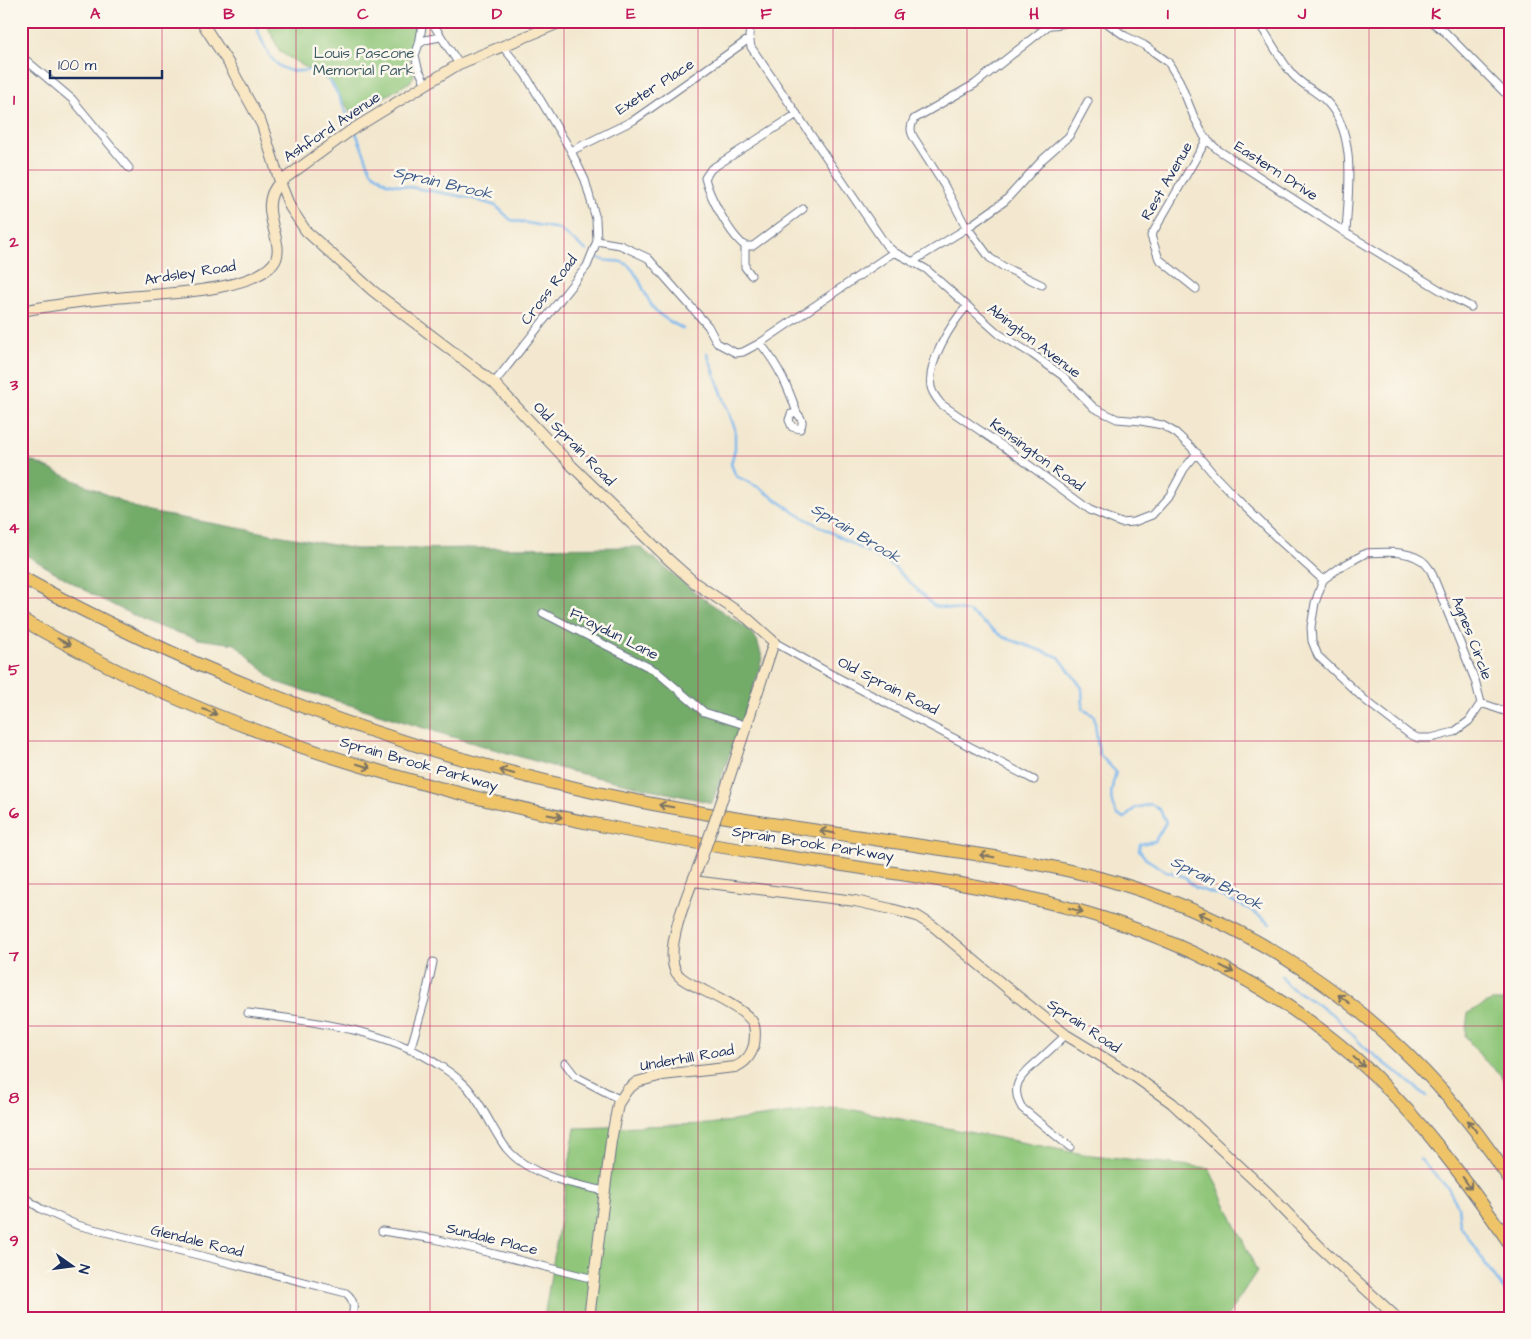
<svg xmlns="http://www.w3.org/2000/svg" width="1531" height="1339" viewBox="0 0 1531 1339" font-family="'Architects Daughter',sans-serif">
<rect width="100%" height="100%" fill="#fbf7ec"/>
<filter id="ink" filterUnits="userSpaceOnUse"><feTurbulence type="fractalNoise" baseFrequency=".02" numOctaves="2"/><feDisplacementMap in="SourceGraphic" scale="10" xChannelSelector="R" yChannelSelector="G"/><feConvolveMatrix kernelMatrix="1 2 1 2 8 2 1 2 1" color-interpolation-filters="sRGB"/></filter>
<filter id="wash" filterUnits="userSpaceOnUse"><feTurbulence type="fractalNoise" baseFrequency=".0096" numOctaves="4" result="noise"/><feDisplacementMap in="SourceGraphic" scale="20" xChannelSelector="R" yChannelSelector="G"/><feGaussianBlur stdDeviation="1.12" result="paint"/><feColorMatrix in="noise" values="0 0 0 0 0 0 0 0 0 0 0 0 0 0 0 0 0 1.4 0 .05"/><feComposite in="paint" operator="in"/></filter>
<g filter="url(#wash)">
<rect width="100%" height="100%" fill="#f3e8cf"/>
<path fill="#8fc679" stroke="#557a6c" d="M 265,21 L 418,21 C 418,35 406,47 409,61 C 410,66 413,71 414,76 L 410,82 L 372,104 L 356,120 L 330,82 L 280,52 Z
M 1491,1001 L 1510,1001 L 1510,1098 L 1500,1074 L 1483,1059 L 1465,1036 L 1468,1013 Z
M 838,1107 L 1083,1154 L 1209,1168 L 1257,1271 L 1226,1318 L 544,1318 L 575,1128 L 709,1124 Z"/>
<path fill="#73ab69" stroke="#476d64" d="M 21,456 L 143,511 L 356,549 L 640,547 L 697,594 L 748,629 L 757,640 L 762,657 L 759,672 L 712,803 L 569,771 L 459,739 L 276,682 L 235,644 L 198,639 L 153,625 L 95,596 L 21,552 Z"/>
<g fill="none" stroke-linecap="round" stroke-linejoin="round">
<path stroke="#7bb8ee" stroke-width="2.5" d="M 254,21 C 262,39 269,69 293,71 C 302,72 312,68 320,72 C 333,78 346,112 352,125
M 355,130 L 371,171 L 387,183 L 471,198 L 496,206 L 511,220 L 559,229 L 587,251
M 599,258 C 608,264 619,258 628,265 C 642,277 645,301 657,312 C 664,319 675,324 683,329
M 707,353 L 735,429 L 735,449 L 731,464 L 736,476 L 760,488 L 797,514 L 893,566 L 934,606 L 969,612 L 1003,637 L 1059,657 L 1082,688 L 1083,709 L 1094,716 L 1099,754 L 1116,772 C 1111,790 1108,798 1117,815 L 1125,818 L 1135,808 L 1151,804 L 1160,810 L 1166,822 L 1155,841 L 1140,844 L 1139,850 L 1146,859 L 1166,871 L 1183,876 L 1196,888 L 1224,897 L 1249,909 L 1270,924
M 1282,976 L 1287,985 L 1334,1015 L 1364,1047 L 1427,1096
M 1420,1159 L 1448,1188 L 1458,1206 L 1460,1225 L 1488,1268 L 1510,1298"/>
</g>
</g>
<g filter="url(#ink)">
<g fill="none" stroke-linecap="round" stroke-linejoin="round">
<defs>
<path id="street" d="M 423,21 L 419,44 L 415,55 L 418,68 L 426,84
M 431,21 L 459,64
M 751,21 L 749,36 L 751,47 L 886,245 L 894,252 L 926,269 L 999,334 L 1032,354 L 1063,376 L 1094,408 L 1117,419 L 1141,421 L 1162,425 L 1176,433 L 1191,447 L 1215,476 L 1237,499 L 1281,542 L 1323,580
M 850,21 L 855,25 L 863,21
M 1030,21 C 1044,27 1058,26 1072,21
M 1104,21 L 1125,36 L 1144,45 L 1168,62 L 1179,80 L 1194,117 L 1205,138 L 1218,150 L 1346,233 L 1450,296 L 1471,307
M 1257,21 C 1270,38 1279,59 1293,75 C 1302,85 1316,91 1326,101 C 1358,133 1348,192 1346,233
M 1430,21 L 1445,32 L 1504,92 L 1510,95
M 419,44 L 425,40 L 440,37
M 21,56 L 72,99 L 129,168
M 571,151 L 634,120 L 749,39
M 597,241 L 620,245 L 648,258 L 708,326 L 717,343 L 736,353 L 743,352 L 760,343 L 894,252
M 745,246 C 730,235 709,196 705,178 L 711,169 L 797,114
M 745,246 L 753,246 L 803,209
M 745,246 L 745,267 L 751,275
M 912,262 L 967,228 L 1005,201 L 1043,159 L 1069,136 L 1088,101
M 1042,285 L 1004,267 L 990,258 L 964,223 L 944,185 L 914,138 C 910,131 910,127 914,119 L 975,84 L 1048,26
M 1196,289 L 1159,259 L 1151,236 L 1207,139
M 967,306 C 951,324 927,362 931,387 C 932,393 937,399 941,404 L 1010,451 L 1090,510 L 1121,523 L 1134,522 L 1152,515 L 1170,495 L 1184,469 L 1197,453
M 760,343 C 778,365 788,386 797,413
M 494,383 L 587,266 L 597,241 L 596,219 L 585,180 L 571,151 L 525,74 L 503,47
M 797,413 C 802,419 804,422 800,429 L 792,427 L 789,420 L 791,414 Z
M 1366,553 C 1383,552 1406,550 1421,560 C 1425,562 1428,567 1431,571 L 1475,680 L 1481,703 L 1469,721 L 1454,732 L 1431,738 L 1418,738 L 1409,734 L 1365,700 L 1318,656 L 1312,641 L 1311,627 L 1315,603 L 1323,580 L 1339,568 Z
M 543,613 L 656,671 L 704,712 L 748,726
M 774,642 L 829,673 L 1034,780
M 1481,703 L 1510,713
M 248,1013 C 308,1021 387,1029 437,1064 C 447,1070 459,1079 467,1087 C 483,1105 492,1129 506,1148 C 529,1176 572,1184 605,1191
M 1066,1035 C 1057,1043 1049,1051 1040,1059 C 1023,1074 1008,1084 1022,1108 L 1070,1147
M 410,1050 L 425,999 L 433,962
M 565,1063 L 575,1076 L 621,1100
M 21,1195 L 41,1209 L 77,1225 L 214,1259 L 346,1293 C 355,1300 354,1308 352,1318
M 382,1231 L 435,1239 L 594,1279"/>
<path id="secondary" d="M 201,21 L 229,64 L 262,125 L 280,182 L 290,207 L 306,231 L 373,291 L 494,383 L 572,466 L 668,559 L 695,583 L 747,618 L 774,642 L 720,806
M 21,311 C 52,305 84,301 115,298 C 153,294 248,293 273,264 C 290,244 253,209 280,182 L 350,131 L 459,64 L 564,21
M 693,881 L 855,901 L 891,909 L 917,916 L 933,926 L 1007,988 L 1066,1035 L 1134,1076 L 1172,1103 L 1269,1194 L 1321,1248 L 1397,1318
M 589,1318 L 611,1141 L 618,1104 L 627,1090 L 637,1082 L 662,1075 L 735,1067 C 745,1063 751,1056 754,1045 C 755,1038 756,1029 753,1023 C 747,1010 708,993 695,986 C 688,982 678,978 675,970 C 664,944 692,884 702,857"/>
<path id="highway" d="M 21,577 C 200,676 393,748 593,792 C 703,816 816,830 928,847 C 996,857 1065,866 1131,887 C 1287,937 1421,1042 1510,1180
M 21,619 C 67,645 114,670 162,692 C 304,756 457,797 609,827 C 699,845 790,857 881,871 C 969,884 1058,900 1141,931 C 1227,963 1307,1012 1374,1075 C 1426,1126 1469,1184 1510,1244"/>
</defs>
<use href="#street" stroke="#677086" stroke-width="9"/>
<use href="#secondary" stroke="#677086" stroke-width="12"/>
<use href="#highway" stroke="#677086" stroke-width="14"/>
<use href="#street" stroke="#fff" stroke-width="7"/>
<use href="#secondary" stroke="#f9e7c3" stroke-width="10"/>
<use href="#highway" stroke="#efc469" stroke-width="12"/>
<defs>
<path id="secondary-bridge" d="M 702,857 L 720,806"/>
</defs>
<use href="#secondary-bridge" stroke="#677086" stroke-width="12" stroke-linecap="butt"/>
<use href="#secondary-bridge" stroke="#f9e7c3" stroke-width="10"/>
</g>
<defs><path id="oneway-shaft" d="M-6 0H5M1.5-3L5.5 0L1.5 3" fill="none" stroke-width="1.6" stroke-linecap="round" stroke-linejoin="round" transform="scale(1.25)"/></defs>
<g stroke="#7a7263">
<use href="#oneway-shaft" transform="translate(64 642) rotate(28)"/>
<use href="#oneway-shaft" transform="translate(210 712) rotate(22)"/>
<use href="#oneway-shaft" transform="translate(364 766) rotate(17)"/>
<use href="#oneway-shaft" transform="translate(507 772) rotate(-165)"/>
<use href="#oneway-shaft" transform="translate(666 806) rotate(-170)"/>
<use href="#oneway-shaft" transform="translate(555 816) rotate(12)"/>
<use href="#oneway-shaft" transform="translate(827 832) rotate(-171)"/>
<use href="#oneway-shaft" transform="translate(987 856) rotate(-171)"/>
<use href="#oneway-shaft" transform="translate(1076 910) rotate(15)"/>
<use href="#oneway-shaft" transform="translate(1205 916) rotate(-156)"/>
<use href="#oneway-shaft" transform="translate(1227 969) rotate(28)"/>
<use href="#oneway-shaft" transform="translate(1344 999) rotate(-143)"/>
<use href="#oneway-shaft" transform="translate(1359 1062) rotate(42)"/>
<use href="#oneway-shaft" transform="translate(1472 1126) rotate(-128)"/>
<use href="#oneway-shaft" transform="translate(1467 1183) rotate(54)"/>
</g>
</g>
<path fill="none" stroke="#c2185b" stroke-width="1" stroke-opacity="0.55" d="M 162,21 L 162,1318M 296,21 L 296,1318M 430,21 L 430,1318M 564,21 L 564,1318M 698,21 L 698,1318M 833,21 L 833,1318M 967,21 L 967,1318M 1101,21 L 1101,1318M 1235,21 L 1235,1318M 1369,21 L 1369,1318M 21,170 L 1510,170M 21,313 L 1510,313M 21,456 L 1510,456M 21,598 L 1510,598M 21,741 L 1510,741M 21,884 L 1510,884M 21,1026 L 1510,1026M 21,1169 L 1510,1169"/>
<g text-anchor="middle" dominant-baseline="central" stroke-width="5" stroke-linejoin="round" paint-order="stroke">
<g font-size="15" fill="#3e5c66" stroke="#fbf7ec">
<text x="364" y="53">Louis Pascone<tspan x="364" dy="17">Memorial Park</tspan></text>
</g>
<g font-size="15" fill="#1b2f5e" stroke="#fbf7ec">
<text transform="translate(655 87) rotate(-33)">Exeter Place</text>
<text transform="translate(332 127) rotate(-34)">Ashford Avenue</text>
<text transform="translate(1276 171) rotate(33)">Eastern Drive</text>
<text transform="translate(1167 181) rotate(-60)">Rest Avenue</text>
<text transform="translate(190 273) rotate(-9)">Ardsley Road</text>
<text transform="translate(549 290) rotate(-53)">Cross Road</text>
<text transform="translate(1034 341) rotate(37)">Abington Avenue</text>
<text transform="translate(574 444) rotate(46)">Old Sprain Road</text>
<text transform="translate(1037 455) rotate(36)">Kensington Road</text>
<text transform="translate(614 634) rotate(27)">Fraydun Lane</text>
<text transform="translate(1472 638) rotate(69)">Agnes Circle</text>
<text transform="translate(888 686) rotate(27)">Old Sprain Road</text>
<text transform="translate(419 764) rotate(16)">Sprain Brook Parkway</text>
<text transform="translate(813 844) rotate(9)">Sprain Brook Parkway</text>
<text transform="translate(1084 1026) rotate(34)">Sprain Road</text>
<text transform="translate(687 1058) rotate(-10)">Underhill Road</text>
<text transform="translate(492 1239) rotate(14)">Sundale Place</text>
<text transform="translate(197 1241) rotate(14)">Glendale Road</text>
</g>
<g font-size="16" font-style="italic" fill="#385889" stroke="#fbf7ec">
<text transform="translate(443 183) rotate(13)">Sprain Brook</text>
<text transform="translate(856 533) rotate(31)">Sprain Brook</text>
<text transform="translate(1217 883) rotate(27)">Sprain Brook</text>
</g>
</g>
<rect width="1531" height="1339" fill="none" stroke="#fbf7ec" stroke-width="55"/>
<g transform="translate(72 1266) rotate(104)" stroke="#fbf7ec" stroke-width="4" paint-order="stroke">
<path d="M0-4L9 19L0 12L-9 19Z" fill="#1b2f5e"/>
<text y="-8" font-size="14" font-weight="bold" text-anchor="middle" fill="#1b2f5e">N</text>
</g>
<path d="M50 70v8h112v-8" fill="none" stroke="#1b2f5e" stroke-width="2.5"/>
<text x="58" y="70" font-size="15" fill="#1b2f5e" stroke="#fbf7ec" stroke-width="4" paint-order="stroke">100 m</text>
<rect x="28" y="28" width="1476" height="1284" fill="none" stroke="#c2185b" stroke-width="2"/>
<g font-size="16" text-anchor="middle" font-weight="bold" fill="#c2185b">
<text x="95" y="19">A</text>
<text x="229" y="19">B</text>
<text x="363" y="19">C</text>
<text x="497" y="19">D</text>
<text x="631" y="19">E</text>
<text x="766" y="19">F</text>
<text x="900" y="19">G</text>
<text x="1034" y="19">H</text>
<text x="1168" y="19">I</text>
<text x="1302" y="19">J</text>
<text x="1436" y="19">K</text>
<text x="14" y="105">1</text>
<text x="14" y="247">2</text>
<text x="14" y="390">3</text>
<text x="14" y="533">4</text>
<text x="14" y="675">5</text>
<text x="14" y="818">6</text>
<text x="14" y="961">7</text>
<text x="14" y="1103">8</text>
<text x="14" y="1246">9</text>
</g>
</svg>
